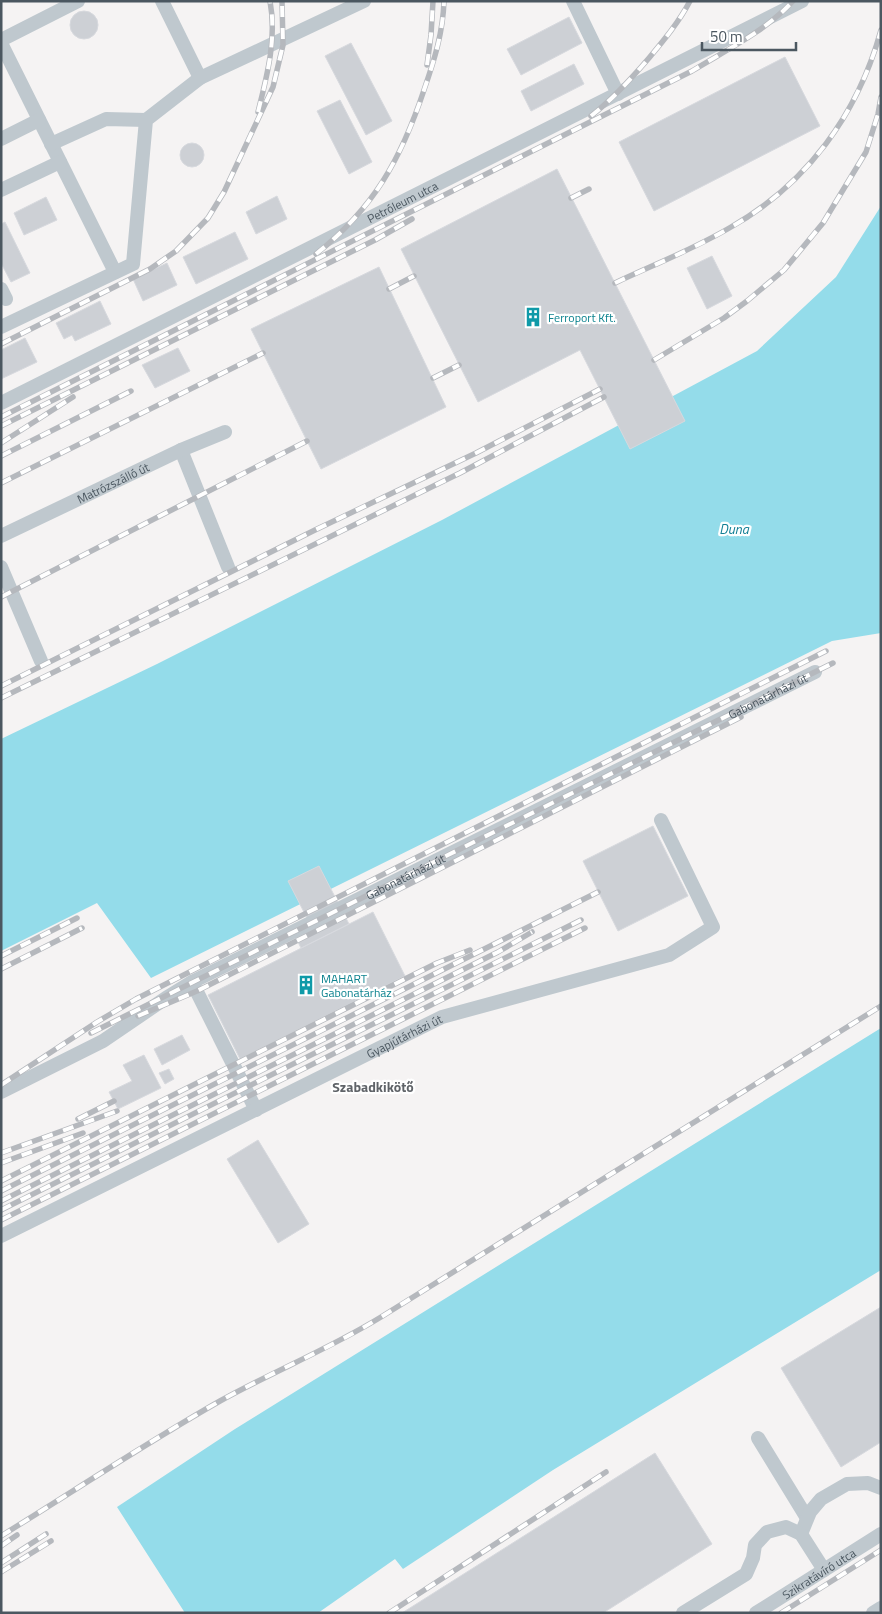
<svg xmlns="http://www.w3.org/2000/svg" width="882" height="1614" viewBox="0 0 882 1614" font-family="'Titillium Web',sans-serif">
<rect width="100%" height="100%" fill="#f5f3f3"/>
<path fill="#94dcea" d="M 881,206 L 881,633 L 832,641 L 151,978 L 97,903 L 1,951 L 1,739 L 157,664 L 442,520 L 757,351 L 836,277 Z
M 881,1028 L 881,1270 L 553,1470 L 403,1569 L 395,1559 L 318,1613 L 185,1613 L 117,1507 L 235,1429 Z"/>
<path fill="#cdd0d5" stroke="#d7d9de" d="M70 25a14 14 0 1 1 28 0a14 14 0 1 1-28 0Z
M 569,17 L 582,43 L 521,75 L 507,49 Z
M 351,43 L 392,121 L 366,135 L 325,56 Z
M 785,57 L 820,126 L 654,211 L 619,142 Z
M 574,64 L 584,84 L 531,111 L 521,91 Z
M 340,100 L 372,162 L 349,174 L 317,111 Z
M180 155a12 12 0 1 1 24 0a12 12 0 1 1-24 0Z
M 557,169 L 685,421 L 630,449 L 580,350 L 478,402 L 401,249 Z
M 277,196 L 287,219 L 256,234 L 246,212 Z
M 46,197 L 57,220 L 24,235 L 14,213 Z
M 5,222 L 30,273 L 11,282 L 1,263 L 1,224 Z
M 235,232 L 248,259 L 196,284 L 183,257 Z
M 712,256 L 732,296 L 707,309 L 687,268 Z
M 167,263 L 177,285 L 143,301 L 133,279 Z
M 379,267 L 446,407 L 321,469 L 251,329 Z
M 100,301 L 111,324 L 75,341 L 72,335 L 64,339 L 56,323 Z
M 25,338 L 37,362 L 1,379 L 1,350 Z
M 178,348 L 190,371 L 155,388 L 142,365 Z
M 653,826 L 688,896 L 618,931 L 583,861 Z
M 319,866 L 349,924 L 301,948 L 291,928 L 308,920 L 288,881 Z
M 373,912 L 405,976 L 240,1059 L 208,995 Z
M 182,1035 L 190,1050 L 162,1065 L 154,1049 Z
M 144,1055 L 161,1088 L 118,1109 L 109,1092 L 132,1081 L 123,1065 Z
M 169,1069 L 174,1079 L 165,1084 L 159,1073 Z
M 258,1140 L 309,1224 L 278,1243 L 227,1159 Z
M 881,1307 L 881,1442 L 841,1467 L 781,1368 Z
M 655,1453 L 712,1544 L 603,1613 L 402,1613 Z"/>
<g fill="none" stroke-linecap="round" stroke-linejoin="round">
<g stroke="#bfc8ce" stroke-width="14">
<path d="M 162,1 L 200,78"/>
<path d="M 573,1 L 618,94"/>
<path d="M 1,40 L 78,1"/>
<path d="M 1,43 L 115,272"/>
<path d="M 1,139 L 39,120"/>
<path d="M 51,144 L 106,119 L 146,120"/>
<path d="M 1,190 L 60,162"/>
<path d="M 1,289 L 6,299"/>
<path d="M 1,327 L 133,264 L 146,120 L 200,78 L 364,1"/>
<path id="s1" d="M 1,403 L 802,1"/>
<path d="M 181,450 L 228,567"/>
<path id="s2" d="M 1,536 L 181,450 L 225,432"/>
<path d="M 1,567 L 41,661"/>
<path d="M 192,982 L 256,1110"/>
<path d="M 1,1092 L 103,1041 L 166,998 L 192,982 L 815,672"/>
<path id="s3" d="M 1,1236 L 442,1017 L 669,955 L 713,927 L 661,820"/>
<path d="M 758,1438 L 807,1518"/>
<path d="M 801,1534 L 810,1512 L 821,1499 L 847,1484 L 868,1483 L 881,1488"/>
<path d="M 683,1613 L 746,1574 L 753,1558 L 755,1545 L 767,1532 L 786,1527 L 801,1534 L 824,1570"/>
<path id="s4" d="M 756,1613 L 881,1534"/>
<path d="M 873,1613 L 881,1608"/>
</g>
<defs>
<g id="rail">
<path d="M 427,65 L 431,35 L 433,1"/>
<path d="M 258,112 C 267,76 277,39 270,1"/>
<path d="M 591,116 C 613,99 631,79 649,58 C 664,40 679,22 690,1"/>
<path d="M 571,198 L 589,189"/>
<path d="M 316,254 C 374,208 401,159 424,90 C 434,61 443,33 444,1"/>
<path d="M 615,283 C 653,265 694,249 731,227 C 807,184 858,114 881,30"/>
<path d="M 389,289 L 414,276"/>
<path d="M 1,344 L 150,269 L 176,251 L 208,218 L 224,192 L 273,87 L 283,45 L 282,1"/>
<path d="M 654,360 L 724,318 L 747,301 L 784,270 L 823,223 L 866,152 L 878,114 L 881,97"/>
<path d="M 433,378 L 459,365"/>
<path d="M 1,417 L 692,71 C 726,50 766,31 793,1"/>
<path d="M 1,426 L 375,240 L 412,219"/>
<path d="M 1,443 L 73,397"/>
<path d="M 1,456 L 131,391"/>
<path d="M 1,483 L 263,353"/>
<path d="M 1,597 L 307,441"/>
<path d="M 1,686 L 315,530 L 476,453 L 600,389"/>
<path d="M 1,698 L 460,473 L 604,397"/>
<path d="M 1,956 L 77,918"/>
<path d="M 1,969 L 82,928"/>
<path d="M 138,1016 L 197,991 L 741,717"/>
<path id="s5" d="M 91,1033 L 833,663"/>
<path d="M 1,1085 L 97,1022 L 136,999 L 826,651"/>
<path d="M 78,1119 L 114,1101"/>
<path d="M 1,1153 L 117,1111"/>
<path d="M 1,1163 L 83,1133"/>
<path d="M 1,1181 L 437,963 L 470,950"/>
<path d="M 1,1191 L 598,892"/>
<path d="M 1,1201 L 498,952 L 532,932"/>
<path d="M 1,1210 L 581,920"/>
<path d="M 1,1220 L 585,928"/>
<path d="M 1,1536 C 74,1491 146,1443 220,1401 C 274,1371 329,1349 381,1317 L 881,1006"/>
<path d="M 1,1546 L 17,1535"/>
<path d="M 1,1563 L 46,1534"/>
<path d="M 1,1572 L 51,1541"/>
<path d="M 389,1613 L 606,1472"/>
<path d="M 781,1613 L 881,1550"/>
</g>
</defs>
<use href="#rail" stroke="#b5b8bd" stroke-width="5.5"/>
<use href="#rail" stroke="#fff" stroke-width="4" stroke-dasharray="11" stroke-linecap="butt"/>
</g>
<defs>
<symbol id="building-bare" viewBox="-9 -9 18 18"><path d="M-4-6H4V6H1V3H-1V6H-4ZM-2.5-4.3h1.7v1.8h-1.7ZM.8-4.3h1.7v1.8H.8ZM-2.5-1h1.7V.8h-1.7ZM.8-1h1.7V.8H.8Z" fill="#0f9aa8" stroke="#fff" stroke-width="2.5" paint-order="stroke"/></symbol>
</defs>
<g fill-rule="evenodd">
<use href="#building-bare" x="519" y="303" width="28" height="28"/>
<use href="#building-bare" x="292" y="971" width="28" height="28"/>
</g>
<g text-anchor="middle" dominant-baseline="central" stroke-width="4.5" stroke-linejoin="round" paint-order="stroke">
<g font-size="12" fill="#4b5760" stroke="#fff">
<text stroke="none"><textPath href="#s1" startOffset="449">Petróleum utca</textPath></text>
<text stroke="none"><textPath href="#s2" startOffset="124">Matrózszálló út</textPath></text>
<text stroke="none"><textPath href="#s5" startOffset="756">Gabonatárházi út</textPath></text>
<text stroke="none"><textPath href="#s5" startOffset="351">Gabonatárházi út</textPath></text>
<text stroke="none"><textPath href="#s3" startOffset="450">Gyapjútárházi út</textPath></text>
<text stroke="none"><textPath href="#s4" startOffset="74">Szikratávíró utca</textPath></text>
</g>
<g font-size="12" fill="#0d838f" stroke="#fff" text-anchor="start">
<text x="548" y="317">Ferroport Kft.</text>
<text x="321" y="978">MAHART<tspan x="321" dy="14">Gabonatárház</tspan></text>
</g>
<g font-size="14" font-style="italic" fill="#127f95" stroke="#fff">
<text x="734" y="528">Duna</text>
</g>
<g font-size="14" font-weight="bold" fill="#5f6368" stroke="#fff">
<text x="373" y="1086">Szabadkikötő</text>
</g>
</g>
<rect width="882" height="1614" fill="none" stroke="#4b5760" stroke-width="5"/>
<path d="M702 42v8h94v-8" fill="none" stroke="#4b5760" stroke-width="2.5"/>
<text x="710" y="42" font-size="15" fill="#4b5760" stroke="#ffffff" stroke-width="4" paint-order="stroke">50 m</text>
</svg>
